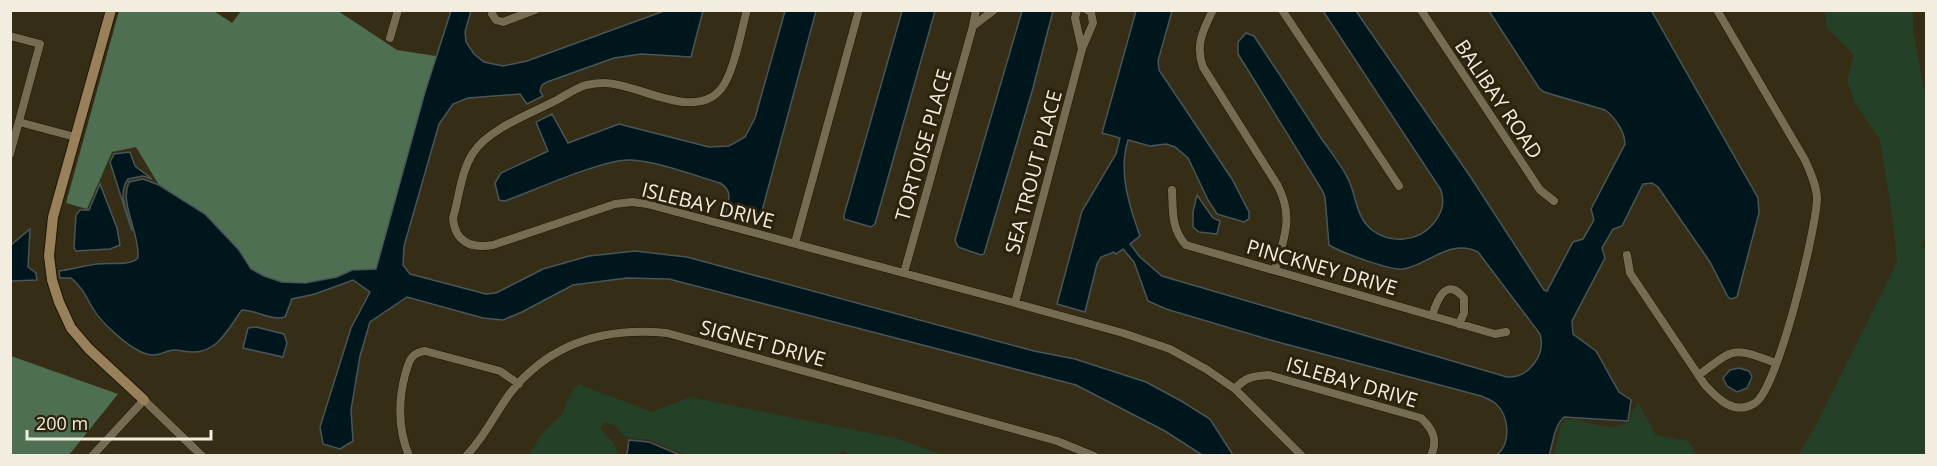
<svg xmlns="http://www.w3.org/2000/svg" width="1937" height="466" viewBox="0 0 1937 466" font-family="'Open Sans',sans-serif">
<rect width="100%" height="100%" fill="#362d17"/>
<path fill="#244128" d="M 1826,11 L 1913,11 L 1913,30 L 1926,101 L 1926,238 L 1920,247 L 1926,249 L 1926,455 L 1798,455 L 1815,427 L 1897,262 L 1893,221 L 1880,140 L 1855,103 L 1847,81 L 1854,55 L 1826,27 Z
M 578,384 L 652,412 L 690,397 L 895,438 L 944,455 L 849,455 L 843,450 L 837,456 L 686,455 L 650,440 L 625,437 L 614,425 L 604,422 L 600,429 L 613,442 L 619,455 L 528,456 L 541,435 L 562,414 L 570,395 Z
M 1638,403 L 1656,435 L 1688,441 L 1697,455 L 1554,455 L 1560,429 L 1565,419 C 1588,419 1605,434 1630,422 L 1632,413 Z"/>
<path fill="#4f6f52" d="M 119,11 L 214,11 L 232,23 L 241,11 L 338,11 L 397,50 L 436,56 L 376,269 L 352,270 L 337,277 L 305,283 L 282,282 L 264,276 L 251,269 L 239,250 L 205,214 L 159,185 L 136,147 L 112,152 L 87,209 L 66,203 Z
M 11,356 L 118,394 L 69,455 L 11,455 Z"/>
<path fill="#00161d" stroke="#495657" stroke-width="1.5" d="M 451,11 L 471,11 L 465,32 L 466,42 L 474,54 L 484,62 L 503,66 L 527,61 L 664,11 L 703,11 L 691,57 L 641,54 L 614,58 L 547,82 L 542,85 L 540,91 L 543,96 L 527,104 L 520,94 L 468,98 L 453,104 L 439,124 L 404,246 L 403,265 L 410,274 L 486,294 L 496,293 L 543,269 L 589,256 L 635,251 L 687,257 L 1034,351 L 1075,359 L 1146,382 L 1183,402 L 1210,419 L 1233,455 L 1202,455 L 1165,431 L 1076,385 L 669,279 L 627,278 L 573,285 L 522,312 L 503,320 L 483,318 L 407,297 L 370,322 L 360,356 L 351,410 L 353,441 L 340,449 L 323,444 L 320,427 L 351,328 L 370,292 L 353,280 L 315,294 L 292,299 L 285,317 C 270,321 257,310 242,310 C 229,327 218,353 192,352 C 186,352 180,350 174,350 C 166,350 160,356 152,355 C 134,354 101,323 92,307 C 84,293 84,290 71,278 L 60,278 L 59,271 C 72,269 84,266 97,264 C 109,262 128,267 138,258 C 140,232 119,204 129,182 L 143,179 L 159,185 L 205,214 L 239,250 L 251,269 L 264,276 L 282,282 L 305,283 L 337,277 L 352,270 L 376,269 L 425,92 Z
M 785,11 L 816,11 L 759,222 L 726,213 C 729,200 733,191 720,183 C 693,175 660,162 631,160 C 605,158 533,191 505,201 L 499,200 L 495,183 L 501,173 L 548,151 L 536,122 L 552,114 L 568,143 L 619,124 L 709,147 L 729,146 L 745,137 L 755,118 Z
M 902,11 L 935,11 L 875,224 L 871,227 L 844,219 L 844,215 Z
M 1022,11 L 1053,11 L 1033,88 L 984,254 L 981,255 L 958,247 L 955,240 Z
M 1136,11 L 1172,11 L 1158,61 L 1159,70 L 1232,179 L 1249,212 L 1249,219 L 1244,222 L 1217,214 L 1208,200 L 1188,158 L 1175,147 L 1166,144 L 1150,146 L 1128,140 C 1118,172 1129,205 1140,236 L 1130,244 L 1140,257 L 1162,276 L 1507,377 C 1529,378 1546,355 1540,334 L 1478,252 C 1450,238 1428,265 1403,269 C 1391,271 1340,252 1329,245 L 1325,197 L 1322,190 L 1238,54 L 1238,42 L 1246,33 L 1254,36 C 1276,69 1298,102 1319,135 C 1329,150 1342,165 1349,181 C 1357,199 1356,217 1372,230 C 1390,244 1418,242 1433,224 C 1442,213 1445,204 1441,190 L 1323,11 L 1356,11 L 1470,176 L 1544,290 L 1547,291 L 1573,242 L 1583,239 L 1594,220 L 1591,209 L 1625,144 C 1625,132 1615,117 1605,110 L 1544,92 L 1539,88 L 1489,11 L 1651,10 L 1758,198 L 1759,213 L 1737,297 L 1731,299 L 1728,297 L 1710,262 L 1658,187 L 1652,183 L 1643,184 L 1622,226 L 1613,229 L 1602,248 L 1605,258 L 1572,321 L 1573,334 L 1596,351 L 1619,392 L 1631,400 L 1628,421 L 1564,417 C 1554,426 1553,443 1549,456 L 1497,455 C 1511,443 1510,416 1495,403 C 1491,400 1486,398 1481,396 L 1274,341 L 1166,309 L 1148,301 L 1134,262 L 1123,249 L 1116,254 L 1114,252 L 1101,257 L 1097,264 L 1085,312 L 1057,304 L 1082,211 L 1116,154 L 1120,138 L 1102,133 Z
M 130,152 L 135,166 L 152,179 L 143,176 L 128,179 C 116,196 129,213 132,231 L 110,162 L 114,154 Z
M 100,184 L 117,228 L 120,245 L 110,249 L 76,251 L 74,248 L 76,215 L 80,210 L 89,210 Z
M 1197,195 L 1213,218 L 1220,221 L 1217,234 L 1199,232 L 1193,227 L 1193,212 Z
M 30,229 L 28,267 L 36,273 L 37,280 L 11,281 L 11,245 Z
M 256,327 L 284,334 L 287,343 L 283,357 L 243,348 L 248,328 Z
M 1739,368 L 1749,371 L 1752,377 L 1747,388 L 1737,392 L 1727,386 L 1723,378 L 1730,370 Z
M 629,440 L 649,442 L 680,455 L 627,455 Z"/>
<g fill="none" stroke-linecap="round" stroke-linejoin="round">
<defs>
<path id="street" d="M 493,10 L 492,14 L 496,20 L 503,22 L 535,10
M 747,10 C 741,31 734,73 721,89 C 694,122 638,83 604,83 C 599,83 591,84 586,85 C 576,88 566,95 557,100 C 532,113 488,129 473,153 C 461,171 459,198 453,218 C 455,242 471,249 493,245 L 615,204 L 632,202 L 647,204 L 1015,303 L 1123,333 L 1170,349 L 1206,369 L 1235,389 L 1302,456
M 1077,10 L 1075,18 L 1082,49
M 1213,10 C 1203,30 1195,45 1203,67 L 1278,186 C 1294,218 1284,238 1275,270
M 1282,10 L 1399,186
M 1421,10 L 1540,190 L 1554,201
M 973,26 L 994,10
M 10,36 L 40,44 L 10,154
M 390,38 L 398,10
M 19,122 L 75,137
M 1172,190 C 1173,210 1171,229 1186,245 L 1495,334 L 1506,332
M 795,243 L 859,10
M 1627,255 L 1630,273 L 1705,385 C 1718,399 1734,416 1755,403 C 1778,388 1816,230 1817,199 C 1817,186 1810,172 1805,160 L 1717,10
M 904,273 L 973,26 L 976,10
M 1015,303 L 1082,49 L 1093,23 L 1091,12 L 1087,10
M 1432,316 C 1437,300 1446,276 1464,298 L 1464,313 L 1459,324
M 1699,375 C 1735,347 1733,347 1776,363
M 1235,389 C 1245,377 1254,376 1269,375 L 1421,418 C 1433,429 1438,440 1431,456
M 92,456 L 144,400 L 202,456
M 409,456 C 398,429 398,402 405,375 C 409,362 410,353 425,351 L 500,371 L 519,384
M 466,456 C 485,437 495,413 511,392 C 551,342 606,327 667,333 L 1057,441 L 1094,456"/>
<path id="secondary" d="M 111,10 L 53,217 L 49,256 L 52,280 L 59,302 L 71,328 L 89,349 L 144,400"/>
</defs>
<use href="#street" stroke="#1d1501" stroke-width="9"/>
<use href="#secondary" stroke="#1d1501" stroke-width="12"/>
<use href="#street" stroke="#766c54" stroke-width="8"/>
<use href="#secondary" stroke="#97805a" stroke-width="10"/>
</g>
<g text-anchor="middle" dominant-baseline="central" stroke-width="6" stroke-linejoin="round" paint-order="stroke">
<g font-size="20" fill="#f2eddf" stroke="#2c230d">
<text transform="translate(1499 99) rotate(56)">BALIBAY ROAD</text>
<text transform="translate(923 145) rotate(-74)">TORTOISE PLACE</text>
<text transform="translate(1033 172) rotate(-75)">SEA TROUT PLACE</text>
<text transform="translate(708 205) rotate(14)">ISLEBAY DRIVE</text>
<text transform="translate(1322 267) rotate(16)">PINCKNEY DRIVE</text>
<text transform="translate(763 343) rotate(15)">SIGNET DRIVE</text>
<text transform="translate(1352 382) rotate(16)">ISLEBAY DRIVE</text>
</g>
</g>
<rect width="1937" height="466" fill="none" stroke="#f2eddf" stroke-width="24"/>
<path d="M27 430v9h184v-9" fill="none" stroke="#f2eddf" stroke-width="3"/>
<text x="36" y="430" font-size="18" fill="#f2eddf" stroke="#2c230d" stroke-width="4.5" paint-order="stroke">200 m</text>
</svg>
